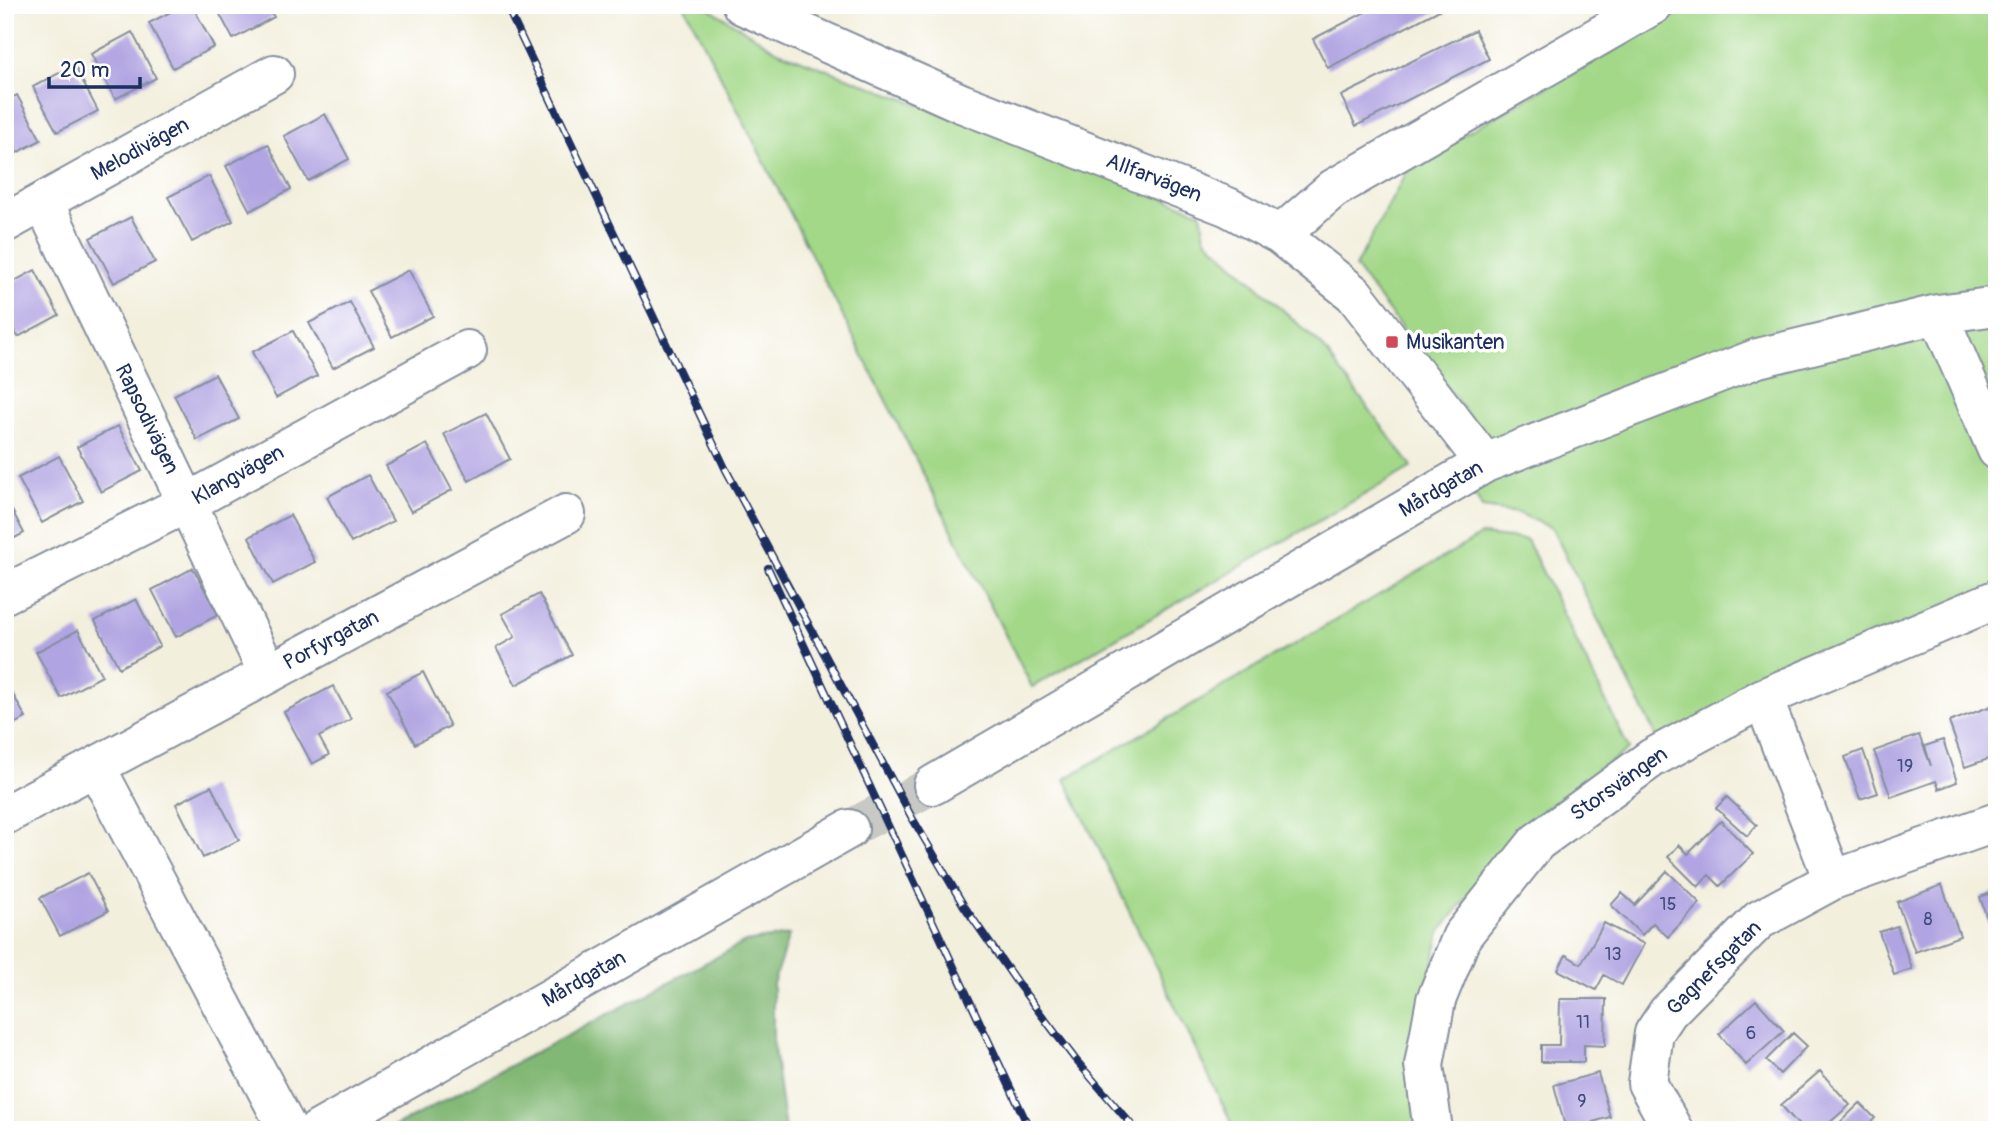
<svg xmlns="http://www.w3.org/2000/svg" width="2002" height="1135" viewBox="0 0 2002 1135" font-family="Pangolin,sans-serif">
<rect width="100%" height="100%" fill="#fff"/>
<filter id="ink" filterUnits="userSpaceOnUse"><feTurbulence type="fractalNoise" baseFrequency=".0143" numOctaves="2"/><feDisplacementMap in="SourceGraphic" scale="14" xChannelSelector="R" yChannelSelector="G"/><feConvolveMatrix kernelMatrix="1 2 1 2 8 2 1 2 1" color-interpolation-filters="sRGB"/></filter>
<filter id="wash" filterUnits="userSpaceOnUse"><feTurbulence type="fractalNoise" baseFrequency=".00686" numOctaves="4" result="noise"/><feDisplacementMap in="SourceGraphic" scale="28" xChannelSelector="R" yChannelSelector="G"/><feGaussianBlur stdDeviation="1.57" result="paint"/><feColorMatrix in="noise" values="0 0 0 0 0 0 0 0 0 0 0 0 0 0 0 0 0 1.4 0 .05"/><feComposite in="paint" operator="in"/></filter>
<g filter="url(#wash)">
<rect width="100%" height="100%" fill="#f3efdd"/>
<path fill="#a3d888" stroke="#5f8473" stroke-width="2" d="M 684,5 L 704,5 L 778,51 L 1201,212 L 1205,238 L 1322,346 L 1412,467 L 1032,687 Z
M 1693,5 L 1997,5 L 1997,295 L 1491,445 L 1355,267 L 1411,164 Z
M 1997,316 L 1997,422 L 1961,340 L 1976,319 Z
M 1924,331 L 1943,349 L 1997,472 L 1997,587 L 1659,742 L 1552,528 L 1518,513 L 1482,508 L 1469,483 L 1757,369 Z
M 1481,535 L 1527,540 L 1629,749 L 1522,826 L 1440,932 L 1409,1068 L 1418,1130 L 1235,1130 L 1065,779 Z"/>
<path fill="#82b874" stroke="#4e7469" stroke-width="2" d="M 789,935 L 773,984 L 773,1042 L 785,1130 L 388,1130 L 745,942 Z"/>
<g id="blocks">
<path fill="#b1a4e2" d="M 184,5 L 192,5 L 214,47 L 173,68 L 149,23 Z
M 215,5 L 267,5 L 274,17 L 233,39 Z
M 1379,5 L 1449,5 L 1328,68 L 1313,39 Z
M 1475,30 L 1489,59 L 1356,126 L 1341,96 Z
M 132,32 L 156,78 L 115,99 L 91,54 Z
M 74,65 L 98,111 L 57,132 L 33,87 Z
M 17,95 L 41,140 L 5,159 L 5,101 Z
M 325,114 L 349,159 L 308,181 L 284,136 Z
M 268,144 L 291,189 L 250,211 L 226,166 Z
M 209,176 L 233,221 L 192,242 L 168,197 Z
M 131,217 L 155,262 L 114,283 L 90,238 Z
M 35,270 L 59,315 L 18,337 L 5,313 L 5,286 Z
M 409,270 L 433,316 L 392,337 L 368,291 Z
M 350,302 L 374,347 L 333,368 L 309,323 Z
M 293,331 L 317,376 L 276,398 L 252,352 Z
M 215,374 L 239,419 L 197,440 L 174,395 Z
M 486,413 L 510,459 L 469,481 L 444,434 Z
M 118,426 L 142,471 L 101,492 L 77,447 Z
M 427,444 L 452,490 L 411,512 L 386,466 Z
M 59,456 L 83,501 L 42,523 L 18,478 Z
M 368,475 L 393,521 L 351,543 L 327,497 Z
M 5,497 L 24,533 L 5,543 Z
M 290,515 L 315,562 L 273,584 L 249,537 Z
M 193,568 L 218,615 L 176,637 L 152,590 Z
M 539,594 L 572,655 L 516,685 L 496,648 L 515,637 L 502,614 Z
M 136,599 L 160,646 L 119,668 L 95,621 Z
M 78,630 L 102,676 L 61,698 L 36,652 Z
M 423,672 L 450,726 L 415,744 L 387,691 Z
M 5,680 L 26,718 L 5,728 Z
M 333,686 L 351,719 L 319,737 L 329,755 L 312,764 L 284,712 Z
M 1994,705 L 1997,756 L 1965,767 L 1949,722 Z
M 1919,735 L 1931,766 L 1925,746 L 1943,740 L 1957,782 L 1939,789 L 1936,781 L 1891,797 L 1874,751 Z
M 1863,750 L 1878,793 L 1860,799 L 1845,757 Z
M 211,786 L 239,840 L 203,858 L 176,804 Z
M 1727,797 L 1757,825 L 1747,836 L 1716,808 Z
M 1721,821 L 1753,854 L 1720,886 L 1709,875 L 1698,887 L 1668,857 L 1679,845 L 1688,854 Z
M 1667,871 L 1700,903 L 1668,937 L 1653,923 L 1642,935 L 1611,905 L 1622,893 L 1635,905 Z
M 88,873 L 108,911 L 60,936 L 40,898 Z
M 1942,885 L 1960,936 L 1915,952 L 1897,902 Z
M 1997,891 L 1997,939 L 1994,940 L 1980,897 Z
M 1604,923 L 1644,944 L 1622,985 L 1604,975 L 1596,990 L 1558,970 L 1566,955 L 1581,964 Z
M 1897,926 L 1912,969 L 1894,975 L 1879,932 Z
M 1560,999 L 1606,999 L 1605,1046 L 1584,1045 L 1584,1062 L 1541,1062 L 1541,1045 L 1559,1045 Z
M 1756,1000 L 1784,1031 L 1746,1065 L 1719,1034 Z
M 1793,1033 L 1807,1046 L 1780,1074 L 1766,1060 Z
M 1820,1071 L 1850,1105 L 1821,1130 L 1803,1130 L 1781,1105 Z
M 1598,1073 L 1610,1117 L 1593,1122 L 1596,1130 L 1566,1130 L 1554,1085 Z
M 1860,1103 L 1875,1118 L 1863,1130 L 1832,1130 Z"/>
</g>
</g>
<g filter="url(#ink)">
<use href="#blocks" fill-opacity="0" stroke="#878f9e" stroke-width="2"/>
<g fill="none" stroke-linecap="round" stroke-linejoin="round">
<path stroke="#c8c9c4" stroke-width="38" stroke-dasharray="38 19" stroke-linecap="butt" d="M 849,829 L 933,785"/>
<defs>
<path id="minor" d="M 742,5 L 961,103 L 1228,207 L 1280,235 L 1354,294 L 1485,463
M 44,203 L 268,673
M 5,223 L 274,74
M 1280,235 L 1333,189 L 1653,5
M 1938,314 L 1997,450
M 5,594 L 187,503 L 467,350
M 1763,698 L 1833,880
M 97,769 L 288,1130
M 933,785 L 1485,463 L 1758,358 L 1938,314 L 1997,306
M 5,815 L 566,514
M 318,1130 L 849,829
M 1433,1130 L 1424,1065 L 1436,1000 L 1462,936 L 1537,842 L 1652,758 L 1763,698 L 1997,599
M 1673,1130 L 1647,1083 L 1654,1033 L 1668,1012 L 1759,920 L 1833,880 L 1997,822"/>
</defs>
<use href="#minor" stroke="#878f9e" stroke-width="42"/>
<use href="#minor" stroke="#fff" stroke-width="38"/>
<defs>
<path id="rail" d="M 506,5 L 725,468 L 911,816 L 964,906 L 1018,984 L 1075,1059 L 1136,1130
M 768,568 L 1030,1130"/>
</defs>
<use href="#rail" stroke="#1b2f5e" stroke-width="8"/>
<use href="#rail" stroke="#fff" stroke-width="5" stroke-dasharray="16" stroke-linecap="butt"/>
</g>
</g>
<rect fill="#d1495b" stroke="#fff" stroke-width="2.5" x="1385" y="335" width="14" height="14" rx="3.5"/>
<g text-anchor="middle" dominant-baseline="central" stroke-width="7" stroke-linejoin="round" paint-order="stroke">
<g font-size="18" fill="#404c7f">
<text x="1905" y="766">19</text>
<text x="1668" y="904">15</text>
<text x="1928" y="919">8</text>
<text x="1613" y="954">13</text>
<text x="1583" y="1022">11</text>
<text x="1751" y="1033">6</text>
<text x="1582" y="1101">9</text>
</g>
<g font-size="21" fill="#1b2f5e" stroke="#fff">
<text transform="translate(140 149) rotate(-29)">Melodivägen</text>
<text transform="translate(1154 178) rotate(21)">Allfarvägen</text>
<text transform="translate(147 419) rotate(64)">Rapsodivägen</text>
<text transform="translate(238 475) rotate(-29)">Klangvägen</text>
<text transform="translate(1441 489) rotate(-30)">Mårdgatan</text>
<text transform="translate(331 640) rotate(-28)">Porfyrgatan</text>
<text transform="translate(1619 784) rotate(-35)">Storsvängen</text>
<text transform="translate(1714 968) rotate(-45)">Gagnefsgatan</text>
<text transform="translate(584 979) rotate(-30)">Mårdgatan</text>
</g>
<g font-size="21" fill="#1b2f5e" stroke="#fff" text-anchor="start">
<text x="1406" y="342">Musikanten</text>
</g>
</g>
<rect width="2002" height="1135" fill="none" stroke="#fff" stroke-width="28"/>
<path d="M49 77v10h91v-10" fill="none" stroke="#1b2f5e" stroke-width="3.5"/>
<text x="60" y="77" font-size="21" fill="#1b2f5e" stroke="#ffffff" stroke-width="5" paint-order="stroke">20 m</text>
</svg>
